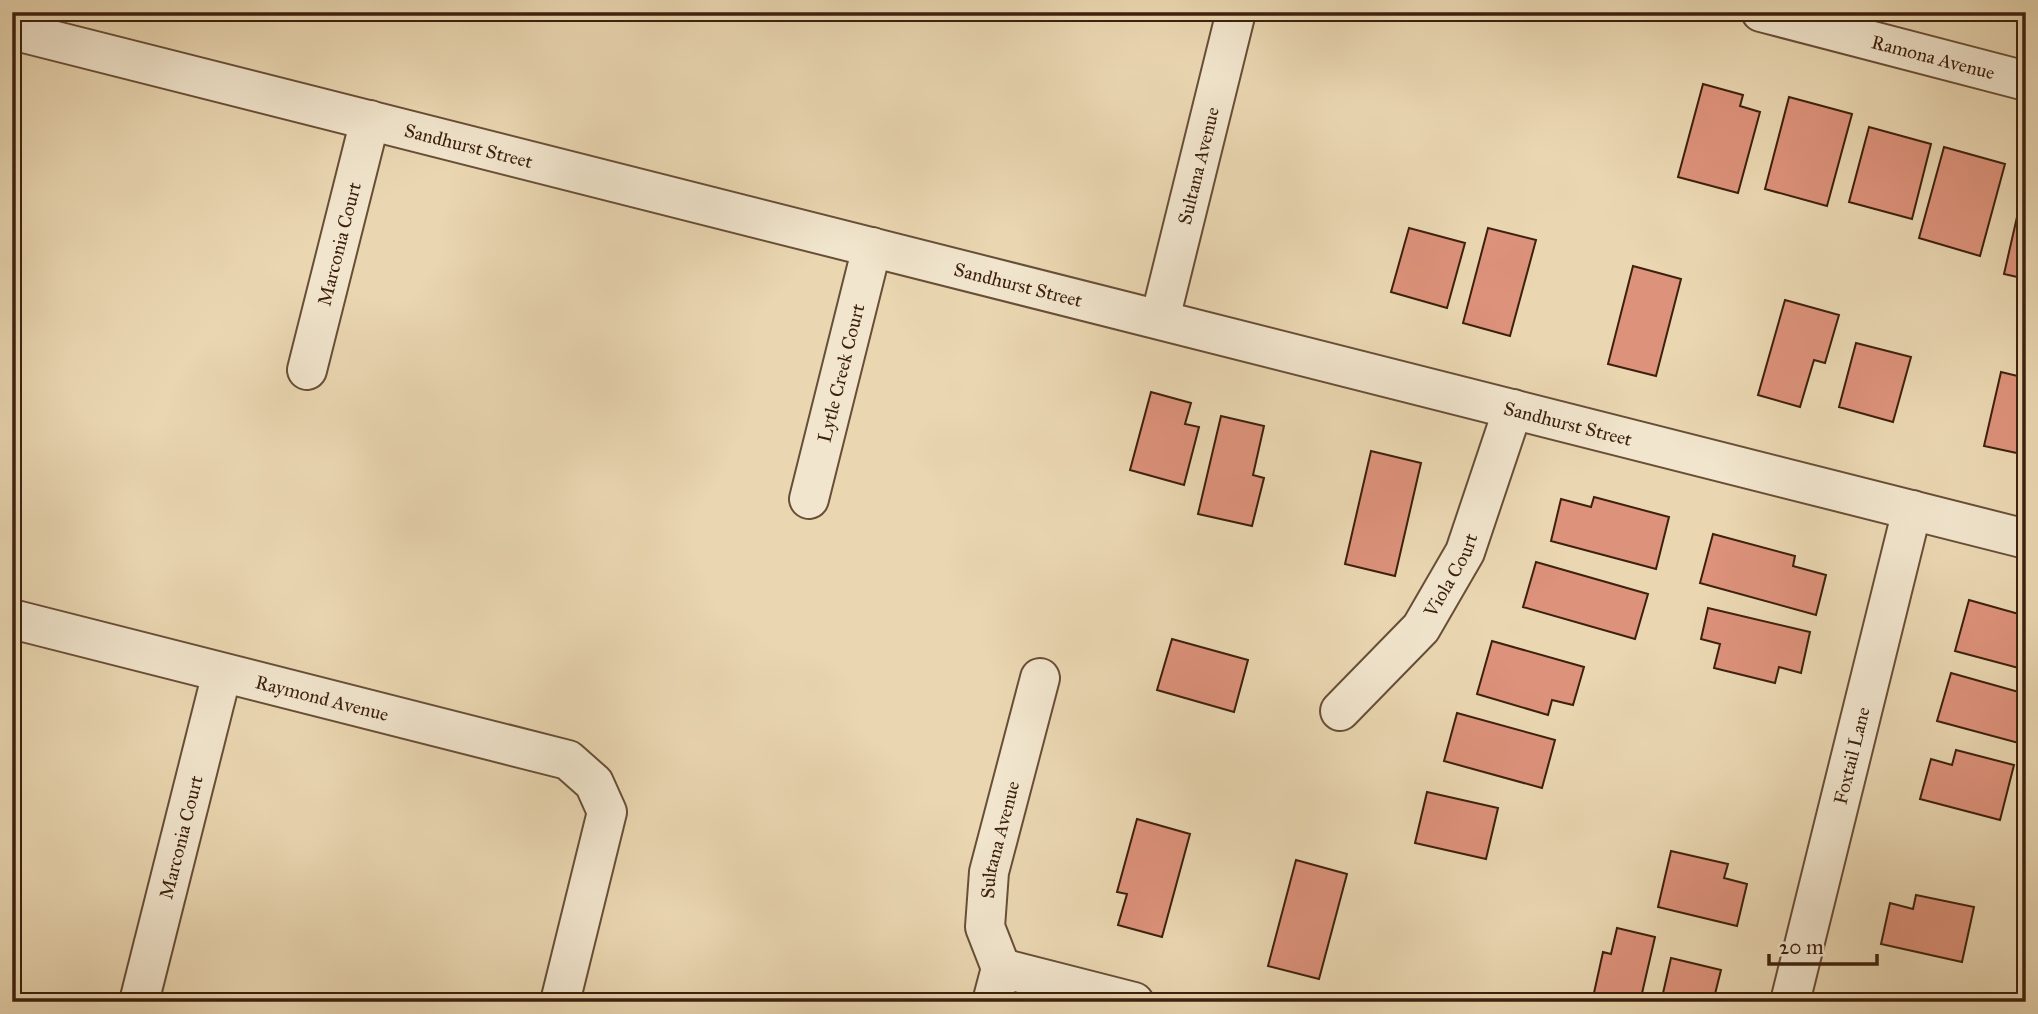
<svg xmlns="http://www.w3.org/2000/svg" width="2038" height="1014" viewBox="0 0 2038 1014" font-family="'IM FELL Great Primer',serif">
<rect width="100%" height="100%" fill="#ead7b2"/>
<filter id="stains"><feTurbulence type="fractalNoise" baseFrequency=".00286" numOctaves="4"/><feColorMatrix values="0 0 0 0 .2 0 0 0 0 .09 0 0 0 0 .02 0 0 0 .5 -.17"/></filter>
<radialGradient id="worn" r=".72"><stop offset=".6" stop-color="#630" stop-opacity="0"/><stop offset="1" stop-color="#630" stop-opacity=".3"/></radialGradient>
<path fill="#dd927b" stroke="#3d200d" stroke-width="2" d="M 1703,84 L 1743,95 L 1740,106 L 1760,112 L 1738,193 L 1678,177 Z
M 1789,97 L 1852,114 L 1827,206 L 1765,189 Z
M 1869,127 L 1931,144 L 1912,219 L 1849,202 Z
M 1944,147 L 2005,164 L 1980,256 L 1919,238 Z
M 2025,182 L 2026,182 L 2026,279 L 2004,274 Z
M 1409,228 L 1465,243 L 1447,308 L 1391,292 Z
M 1488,228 L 1536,240 L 1510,336 L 1463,323 Z
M 1633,266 L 1681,279 L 1656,376 L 1608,364 Z
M 1785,300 L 1839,315 L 1825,363 L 1814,360 L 1800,407 L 1758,395 Z
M 1856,343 L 1911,357 L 1893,422 L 1839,407 Z
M 2001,372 L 2026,378 L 2026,455 L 1984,446 Z
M 1151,392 L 1191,403 L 1185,424 L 1199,427 L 1184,485 L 1130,470 Z
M 1221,416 L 1264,426 L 1253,475 L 1264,478 L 1252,526 L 1198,514 Z
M 1371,451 L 1421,463 L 1395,576 L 1345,564 Z
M 1594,497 L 1669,517 L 1656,569 L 1551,541 L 1561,499 L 1591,507 Z
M 1713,534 L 1795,556 L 1793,566 L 1826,575 L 1816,615 L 1700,583 Z
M 1536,562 L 1648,594 L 1635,639 L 1523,607 Z
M 1969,600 L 2026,616 L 2026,670 L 1955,651 Z
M 1708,608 L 1810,632 L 1801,673 L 1779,667 L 1775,683 L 1714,668 L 1720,644 L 1701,639 Z
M 1172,639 L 1248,660 L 1234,712 L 1157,690 Z
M 1492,641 L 1584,667 L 1573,705 L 1552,700 L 1548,715 L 1477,694 Z
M 1951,673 L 2026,694 L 2026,745 L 1937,721 Z
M 1457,713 L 1555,740 L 1542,788 L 1444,761 Z
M 1956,750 L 2014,765 L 2000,820 L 1920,799 L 1931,759 L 1952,765 Z
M 1427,792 L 1498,808 L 1486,859 L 1415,843 Z
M 1137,819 L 1190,834 L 1162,937 L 1118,925 L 1127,894 L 1117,892 Z
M 1671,851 L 1728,864 L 1724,878 L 1747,884 L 1737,926 L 1658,907 Z
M 1296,860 L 1347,874 L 1319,979 L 1268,966 Z
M 1916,895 L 1974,907 L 1962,962 L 1881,944 L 1890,903 L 1913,909 Z
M 1617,928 L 1655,937 L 1640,1002 L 1592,1002 L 1603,952 L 1611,954 Z
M 1671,958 L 1721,970 L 1713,1002 L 1661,1002 Z"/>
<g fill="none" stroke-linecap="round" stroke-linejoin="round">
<defs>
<g id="minor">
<path id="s1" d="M 1761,12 L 2026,81"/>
<path id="s2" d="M 12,30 L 2026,539"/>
<path id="s3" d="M 1160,319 L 1236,12"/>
<path id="s4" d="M 307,370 L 370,120"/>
<path id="s5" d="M 809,499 L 872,247"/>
<path id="s6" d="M 12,619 L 568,760 L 594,783 L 607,812 L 560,1002"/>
<path id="s7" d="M 1340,711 L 1421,628 L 1465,552 L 1513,409"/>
<path d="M 1001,968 L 1134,1002"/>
<path id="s8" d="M 139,1002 L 222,673"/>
<path id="s9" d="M 992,1002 L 1001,968 L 985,927 L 989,872 L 1040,678"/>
<path id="s10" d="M 1790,1002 L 1912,510"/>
</g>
</defs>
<use href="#minor" stroke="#684e36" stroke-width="42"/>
<use href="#minor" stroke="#f1e5cd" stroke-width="38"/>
</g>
<g text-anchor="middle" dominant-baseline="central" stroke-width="5" stroke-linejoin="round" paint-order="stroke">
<g font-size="19" fill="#3d200d" stroke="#f1e5cd">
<text stroke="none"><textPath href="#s1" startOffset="178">Ramona Avenue</textPath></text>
<text stroke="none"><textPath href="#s2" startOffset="471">Sandhurst Street</textPath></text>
<text stroke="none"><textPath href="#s3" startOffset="158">Sultana Avenue</textPath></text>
<text stroke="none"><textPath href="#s4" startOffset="130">Marconia Court</textPath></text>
<text stroke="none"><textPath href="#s2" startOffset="1038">Sandhurst Street</textPath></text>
<text stroke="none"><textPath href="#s5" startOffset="130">Lytle Creek Court</textPath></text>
<text stroke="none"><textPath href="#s2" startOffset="1605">Sandhurst Street</textPath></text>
<text stroke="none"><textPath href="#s7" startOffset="177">Viola Court</textPath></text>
<text stroke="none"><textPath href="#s6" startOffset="320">Raymond Avenue</textPath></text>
<text stroke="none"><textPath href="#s10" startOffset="254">Foxtail Lane</textPath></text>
<text stroke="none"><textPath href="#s8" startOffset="170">Marconia Court</textPath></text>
<text stroke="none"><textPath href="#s9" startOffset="168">Sultana Avenue</textPath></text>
</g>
</g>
<rect width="2038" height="1014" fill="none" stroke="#ead7b2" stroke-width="42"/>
<rect x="14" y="14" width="2010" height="986" fill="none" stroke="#3d200d" stroke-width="3.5"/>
<rect x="21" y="21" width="1996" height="972" fill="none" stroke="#3d200d" stroke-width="2"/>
<path d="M1769 954v10h108v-10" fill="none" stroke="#3d200d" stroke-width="3.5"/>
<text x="1779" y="954" font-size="21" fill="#3d200d" stroke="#f1e5cd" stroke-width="5" paint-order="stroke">20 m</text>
<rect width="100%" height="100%" filter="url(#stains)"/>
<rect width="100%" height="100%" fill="url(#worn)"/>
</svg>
